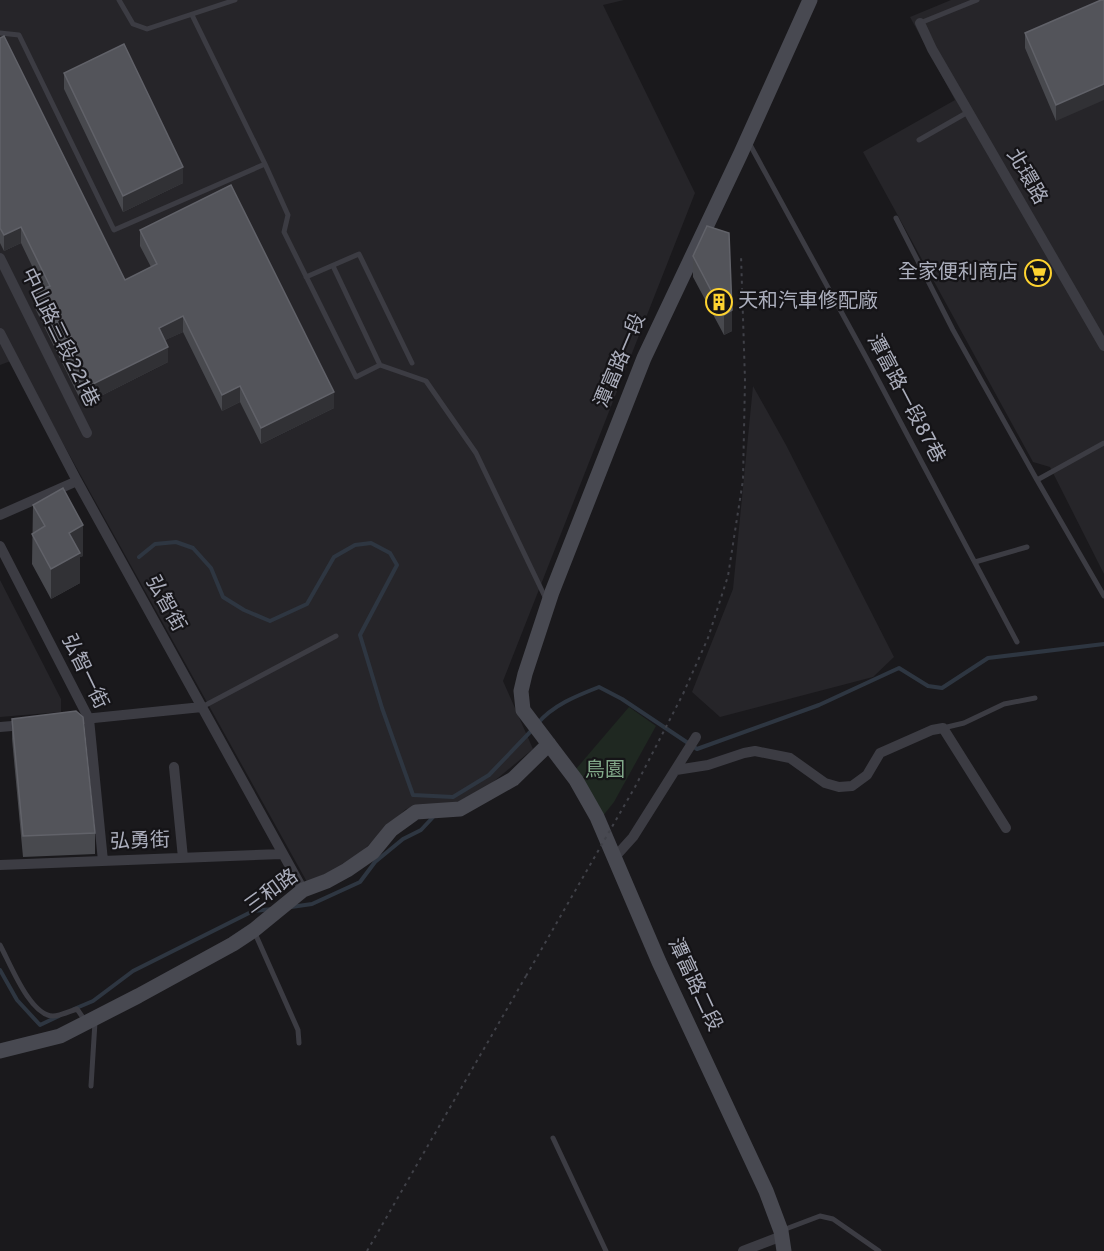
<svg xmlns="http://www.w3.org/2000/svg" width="1104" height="1251" viewBox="0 0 1104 1251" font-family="Overpass,'Noto Sans TC',sans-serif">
<rect width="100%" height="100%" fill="#1a191c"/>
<path fill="#262529" d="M 0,0 L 624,0 L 603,5 L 695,193 L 503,681 L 533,749 L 469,802 L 406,809 L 350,863 L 307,882 L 16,359 L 0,365 Z
M 951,0 L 1104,0 L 1104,574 L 1050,467 L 1033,462 L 863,152 L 955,100 L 910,17 Z
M 753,386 L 786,445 L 894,657 L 873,677 L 720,717 L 692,692 L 733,589 Z
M 0,580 L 61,699 L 61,712 L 0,717 Z"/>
<path fill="#1f2821" d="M 629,707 L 656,726 L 614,802 L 602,817 L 576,769 Z"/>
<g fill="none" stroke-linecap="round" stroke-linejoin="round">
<path stroke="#2e3641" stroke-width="4" d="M 139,557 L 155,544 L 176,542 L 193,548 L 211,568 L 223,597 L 244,610 L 270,621 L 307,604 L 334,557 L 355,545 L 371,543 L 390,553 L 397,565 L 360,635 L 382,708 L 413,795 L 453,797 L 489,775 L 532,730
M 537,724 C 553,705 576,696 599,687 L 622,699 L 697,749 L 819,705 L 899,668 L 928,686 L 942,688 L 988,658 L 1104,644
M 291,907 L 312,904 L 360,882 L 375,862 L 403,839 L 421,830 L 435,815
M 0,970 L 17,1000 L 40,1025 L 59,1016
M 74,1009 L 93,1001 L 133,971 L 253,911 L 272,909"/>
<path stroke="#404148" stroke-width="2" stroke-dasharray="3 4.5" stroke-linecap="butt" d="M 683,694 L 708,638 L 728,576 L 743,480 L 745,380 L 741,255
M 367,1251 L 526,976"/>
<path stroke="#3c3c43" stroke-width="5" d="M 119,0 L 133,24 L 147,29 L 235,0
M 920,23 L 977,0
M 0,33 L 19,35 L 114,230 L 265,164 L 192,15
M 919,140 L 968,112
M 748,141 L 867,359 L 1017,642
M 265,164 L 288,215 L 284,232 L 356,377 L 380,365 L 426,381 L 476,453 L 546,599
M 896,218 L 953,330 L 1037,480
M 333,266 L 380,365
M 306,277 L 359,254 L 412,363
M 1104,443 L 1037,480 L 1104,596
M 975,562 L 1027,547
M 202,707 L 336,636
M 943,728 L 964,723 L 1004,704 L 1035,698
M 254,931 L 298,1030 L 299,1043
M 0,945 C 10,963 30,1016 53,1016 C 60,1016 70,1011 77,1009 L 86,1022
M 91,1086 L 95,1022
M 553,1138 L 606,1251
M 783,1230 L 820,1216 L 833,1219 L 879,1251"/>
<path stroke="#3c3c43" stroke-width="10" d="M 920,23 L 932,49 L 1104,346
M 0,258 L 87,433
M 0,333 L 77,481 L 303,890
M 0,515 L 77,481
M 0,546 L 89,719 L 103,861
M 84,719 L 202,707
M 0,727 L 24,725
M 174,767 L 183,858
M 676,770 L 708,765 L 744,753 L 755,751 L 790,758 L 825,783 L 839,787 L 852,786 L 867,775 L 880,753 L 932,730 L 943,728 L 1006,828
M 615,857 L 633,837 L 696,737
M 0,865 L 282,854
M 743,1251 L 782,1236"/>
<path stroke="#484951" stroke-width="15" d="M 0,1051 L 60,1036 L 138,996 L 233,944 L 254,930 L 303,890 L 327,881 L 347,870 L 373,852 L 391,830 L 416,812 L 460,809 L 513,779 L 549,744
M 784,1251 L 781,1231 L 766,1191 L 659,962 L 597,817 L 576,780 L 523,710 L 521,691 L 525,674 L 552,592 L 644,358 L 741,153 L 810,0"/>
<path stroke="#404148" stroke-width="2" stroke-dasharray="3 4.5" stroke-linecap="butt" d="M 526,976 L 635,787 L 683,694"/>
</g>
<path fill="#48494e" d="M 1101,0 L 1056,121 L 1025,48 L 1025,33 Z
M 0,38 L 125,280 L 151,267 L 140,246 L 140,230 L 334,408 L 261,444 L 240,402 L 222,411 L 183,332 L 165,340 L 168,362 L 83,405 L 35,308 L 35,292 L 43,289 L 21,243 L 4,251 L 0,243 Z
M 64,73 L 183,183 L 123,212 L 64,89 Z
M 707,226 L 732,331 L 724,335 L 693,277 L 693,256 Z
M 33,505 L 83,556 L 80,557 L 80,583 L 51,599 L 32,564 Z
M 12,719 L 95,833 L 95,854 L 23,857 L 12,739 Z"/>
<path fill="#313135" d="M 1104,84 L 1104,100 L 1056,121 L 1056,105 Z
M 183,167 L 183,183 L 123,212 L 123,196 Z
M 21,227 L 21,243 L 4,251 L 4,235 Z
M 732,310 L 732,331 L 724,335 L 724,315 Z
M 183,316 L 183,332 L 159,343 L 159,328 Z
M 168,347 L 168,362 L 83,405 L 83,389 Z
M 240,386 L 240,402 L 222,411 L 222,395 Z
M 334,392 L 334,408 L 261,444 L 261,428 Z
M 83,525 L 83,556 L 80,557 L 80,583 L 51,599 L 51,569 L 69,533 Z"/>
<path fill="#53545a" stroke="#616269" stroke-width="1.5" d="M 1101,0 L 1104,0 L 1104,84 L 1056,105 L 1025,33 Z
M 4,36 L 125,280 L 157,264 L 140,230 L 231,185 L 334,392 L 261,428 L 240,386 L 222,395 L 183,316 L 159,328 L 168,347 L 83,389 L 35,292 L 50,286 L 21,227 L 4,235 L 0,228 L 0,38 Z
M 124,44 L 183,167 L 123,196 L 64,73 Z
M 707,226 L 729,233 L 732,310 L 724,315 L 693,256 Z
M 63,488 L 83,525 L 69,533 L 80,553 L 51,569 L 32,534 L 45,526 L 33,505 Z
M 76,711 L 83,717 L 95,833 L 23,836 L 12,719 Z"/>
<defs>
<symbol id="supermarket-ring" viewBox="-11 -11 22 22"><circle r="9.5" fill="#151417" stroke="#fed330" stroke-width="1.5"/><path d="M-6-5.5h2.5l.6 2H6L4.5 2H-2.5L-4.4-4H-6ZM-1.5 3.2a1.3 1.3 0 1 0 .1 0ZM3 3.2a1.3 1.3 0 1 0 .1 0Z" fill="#fed330"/></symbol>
<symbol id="building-ring" viewBox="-11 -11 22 22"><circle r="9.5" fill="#151417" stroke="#fed330" stroke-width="1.5"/><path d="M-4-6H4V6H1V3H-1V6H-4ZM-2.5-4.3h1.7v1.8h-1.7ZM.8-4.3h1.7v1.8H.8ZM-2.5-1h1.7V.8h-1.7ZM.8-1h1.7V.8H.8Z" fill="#fed330"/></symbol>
</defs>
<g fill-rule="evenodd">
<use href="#supermarket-ring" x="1023" y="258" width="30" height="30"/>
<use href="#building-ring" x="704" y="287" width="30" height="30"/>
</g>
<g text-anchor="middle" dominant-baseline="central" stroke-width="4.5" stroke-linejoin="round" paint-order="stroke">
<g font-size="20" fill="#abaebc" stroke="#151417">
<text transform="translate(1026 177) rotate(60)">北環路</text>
<text transform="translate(59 338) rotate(64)">中山路三段221巷</text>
<text transform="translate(621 361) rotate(-67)">潭富路一段</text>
<text transform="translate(905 399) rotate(62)">潭富路一段87巷</text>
<text transform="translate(165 604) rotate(61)">弘智街</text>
<text transform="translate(84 672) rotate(64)">弘智一街</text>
<text transform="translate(140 842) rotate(-2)">弘勇街</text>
<text transform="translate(272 892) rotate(-36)">三和路</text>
<text transform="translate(694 985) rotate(65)">潭富路二段</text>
</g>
<g font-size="20" fill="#abaebc" stroke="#151417" text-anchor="end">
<text x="1018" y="273">全家便利商店</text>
<text x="738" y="302" text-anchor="start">天和汽車修配廠</text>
</g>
<g font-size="20" fill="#81a889" stroke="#151417">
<text x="605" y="771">鳥園</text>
</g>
</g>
</svg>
